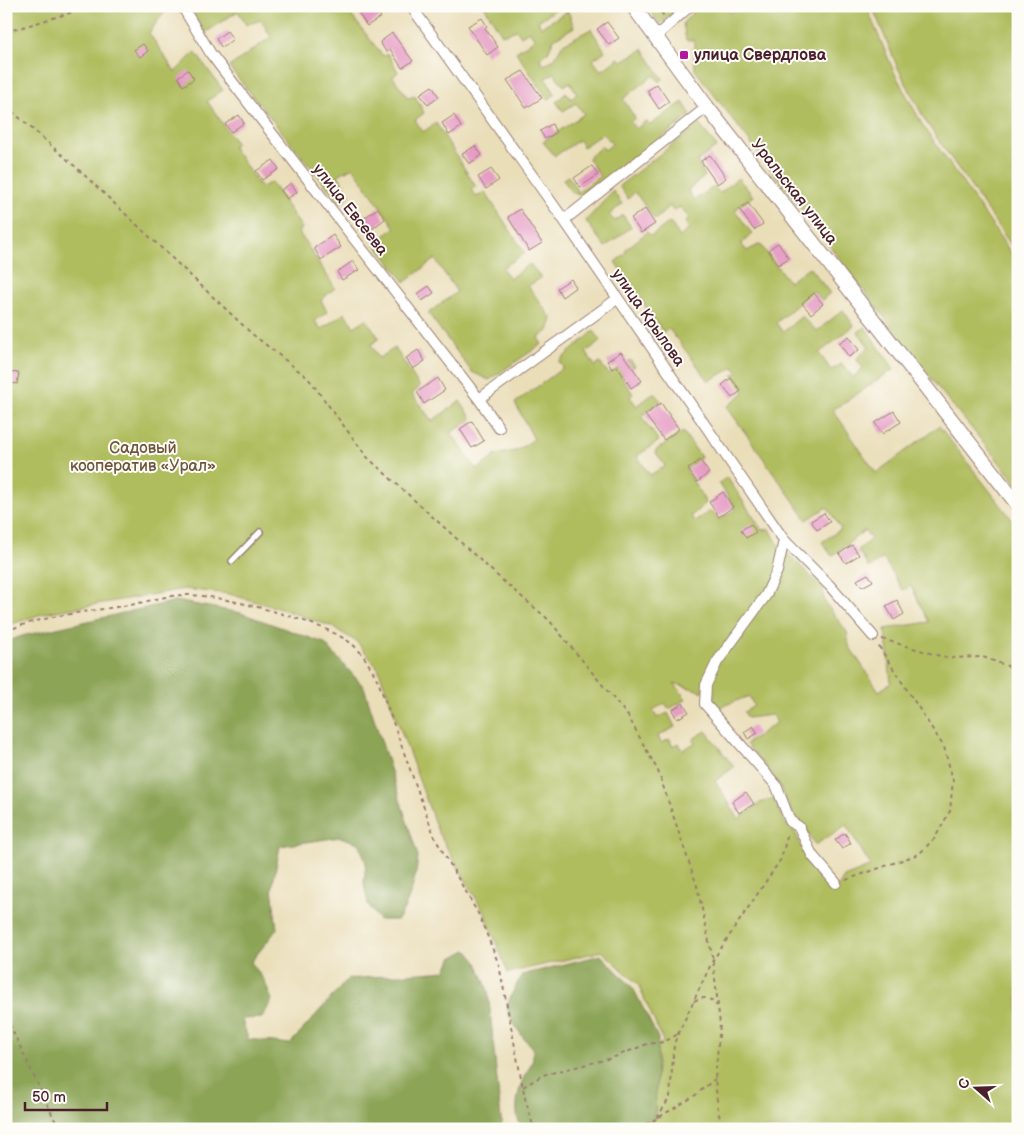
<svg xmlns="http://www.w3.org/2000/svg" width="1024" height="1135" viewBox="0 0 1024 1135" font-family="'Balsamiq Sans',sans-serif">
<rect width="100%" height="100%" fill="#fdfcf7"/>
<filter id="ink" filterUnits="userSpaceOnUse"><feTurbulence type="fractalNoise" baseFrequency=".02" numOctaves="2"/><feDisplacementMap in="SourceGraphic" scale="10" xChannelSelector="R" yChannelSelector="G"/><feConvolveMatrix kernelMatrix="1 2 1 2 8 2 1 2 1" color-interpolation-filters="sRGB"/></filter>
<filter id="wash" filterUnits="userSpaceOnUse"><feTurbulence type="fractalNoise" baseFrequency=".0096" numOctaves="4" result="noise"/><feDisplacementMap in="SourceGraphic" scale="20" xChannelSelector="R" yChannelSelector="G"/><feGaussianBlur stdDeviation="1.12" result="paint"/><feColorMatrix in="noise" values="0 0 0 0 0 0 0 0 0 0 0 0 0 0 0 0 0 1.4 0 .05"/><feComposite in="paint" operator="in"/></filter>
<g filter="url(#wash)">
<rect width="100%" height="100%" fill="#eadeb9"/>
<path fill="#b0bd5f" stroke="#7d6e45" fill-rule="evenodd" d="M 6,6 L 169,6 L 149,33 L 175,72 L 195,52 L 223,90 L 207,101 L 236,143 L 233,147 L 261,188 L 271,182 L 302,228 L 298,231 L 335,288 L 321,300 L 327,312 L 315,321 L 321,329 L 345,313 L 354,327 L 366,319 L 379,338 L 371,345 L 379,358 L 395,348 L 420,387 L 412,394 L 432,421 L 460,401 L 472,419 L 451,433 L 477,470 L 496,455 L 518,450 L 534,439 L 515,403 L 563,368 L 559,361 L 594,331 L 601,341 L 586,352 L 595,366 L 600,363 L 609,374 L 630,360 L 635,366 L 621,376 L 633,394 L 630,397 L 637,406 L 654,393 L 661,401 L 641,416 L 659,441 L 637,456 L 650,475 L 665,466 L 655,451 L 683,432 L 701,457 L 686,469 L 706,503 L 691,516 L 694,521 L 711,511 L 719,520 L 736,509 L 719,483 L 727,477 L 762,530 L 770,529 L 778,544 L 823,588 L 824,601 L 847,632 L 849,646 L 879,691 L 891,683 L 885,629 L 929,622 L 911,586 L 903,590 L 883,558 L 869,568 L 858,550 L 871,539 L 865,530 L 832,556 L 822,542 L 841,529 L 827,507 L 807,520 L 727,407 L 744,392 L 733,375 L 738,372 L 734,367 L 709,381 L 669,329 L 663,332 L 615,262 L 626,253 L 625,250 L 647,232 L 651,236 L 670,222 L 680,237 L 689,229 L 685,222 L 689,218 L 680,207 L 673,211 L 670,206 L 655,220 L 635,192 L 628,199 L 619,186 L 699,124 L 717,147 L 697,161 L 705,176 L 688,190 L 694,200 L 714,187 L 720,193 L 738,178 L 753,196 L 735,210 L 752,234 L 741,244 L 747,251 L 760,244 L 789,282 L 809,267 L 830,293 L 822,300 L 813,291 L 776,323 L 783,332 L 802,316 L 817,331 L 843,310 L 854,326 L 819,353 L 831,370 L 842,364 L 853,377 L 863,368 L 856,359 L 869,347 L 858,332 L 865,327 L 894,369 L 833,410 L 876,473 L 939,426 L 1018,527 L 1018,1129 L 649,1129 L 655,1112 L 657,1047 L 663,1041 L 638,984 L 602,951 L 508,973 L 485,914 L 438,832 L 378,668 L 357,642 L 331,626 L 281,609 L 229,594 L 184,589 L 45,613 L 6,626 ZM 674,683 L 710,694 L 720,707 L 749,696 L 754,706 L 744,712 L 748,718 L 772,715 L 777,722 L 746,744 L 778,782 L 794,818 L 805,827 L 815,845 L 846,825 L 871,866 L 844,877 L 838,887 L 829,884 L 806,858 L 795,832 L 785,823 L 773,798 L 760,803 L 739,819 L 715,781 L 734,767 L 706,731 L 693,739 L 695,743 L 682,750 L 679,743 L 672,746 L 670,739 L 661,743 L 658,736 L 675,727 L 668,713 L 657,718 L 653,710 L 665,703 L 669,709 L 686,699 Z
M 189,6 L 344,6 L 383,56 L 388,54 L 398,72 L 393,77 L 408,98 L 415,96 L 424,113 L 415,120 L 423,132 L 436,123 L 476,187 L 471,189 L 476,197 L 485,192 L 525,253 L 502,268 L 510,278 L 530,264 L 541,278 L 528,286 L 552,319 L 548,331 L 538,338 L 542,344 L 489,380 L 472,372 L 428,313 L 457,292 L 435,259 L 405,282 L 374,243 L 395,228 L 353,167 L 338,175 L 350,195 L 340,203 L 229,67 L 271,37 L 261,20 L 246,25 L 238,11 L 205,33 Z
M 484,6 L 561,6 L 538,21 L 541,27 L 568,11 L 574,27 L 554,39 L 548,52 L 540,58 L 543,65 L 554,59 L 563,44 L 591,29 L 605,51 L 593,60 L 601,71 L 619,58 L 622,61 L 643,49 L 663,79 L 660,82 L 654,75 L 623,99 L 635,118 L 630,122 L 636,129 L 646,121 L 650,125 L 683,102 L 691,115 L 587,195 C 573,197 570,190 563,179 L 568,176 L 578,192 L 600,176 L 588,158 L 602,146 L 605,150 L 612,144 L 603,133 L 583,147 L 579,140 L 555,156 L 543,142 L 584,114 L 576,103 L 563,111 L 556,102 L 566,93 L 571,99 L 577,94 L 570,82 L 564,86 L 554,73 L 546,78 L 555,94 L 548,100 L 516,52 L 535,39 L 529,31 L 521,36 L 517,30 L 502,35 Z
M 646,6 L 681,6 L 660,24 Z
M 699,6 L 715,8 L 727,6 L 730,13 L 744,6 L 866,6 L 894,72 L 922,124 L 1018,263 L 1018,485 L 940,390 L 695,70 L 694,40 L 686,40 L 683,23 Z
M 872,6 L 1018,6 L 1018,255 L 926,122 L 897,66 Z
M 613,191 L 622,204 L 609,215 L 615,221 L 623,215 L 631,227 L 605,247 L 586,221 Z"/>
<path fill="#8ca456" stroke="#6b6240" d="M 176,601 L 241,613 L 324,643 L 364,687 L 418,856 C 416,881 410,899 398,920 L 379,920 L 368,904 L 364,883 L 366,863 L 359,843 L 340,837 L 280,846 L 272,888 L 277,929 L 251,962 L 264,980 L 272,1000 L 262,1018 L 242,1019 L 248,1039 L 290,1044 L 348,979 L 445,971 L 452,958 L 467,950 L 477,962 L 488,991 L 502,1129 L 6,1129 L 6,642 L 22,636 Z
M 601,955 L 633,988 L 658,1038 L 655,1112 L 649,1129 L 522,1129 C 513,1114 517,1093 524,1077 C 529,1068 534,1063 533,1052 C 533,1048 528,1043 525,1040 C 502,1007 503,1010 522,975 Z"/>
<g id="blocks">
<path fill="#e69cc5" d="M 374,6 L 381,17 L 367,26 L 359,14 Z
M 482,18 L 487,26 L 485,28 L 498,47 L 487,55 L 468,26 Z
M 607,22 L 619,38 L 609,45 L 597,29 Z
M 227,31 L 233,39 L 222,48 L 216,39 Z
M 392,33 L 413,61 L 402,68 L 390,49 L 386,52 L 380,42 Z
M 143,44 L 148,51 L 140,57 L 134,50 Z
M 188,70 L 194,79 L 183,86 L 178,77 Z
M 523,71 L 542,98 L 526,108 L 507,80 Z
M 657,84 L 669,102 L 659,109 L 647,91 Z
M 432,86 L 439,97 L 428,105 L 420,94 Z
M 239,115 L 244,123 L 231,132 L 225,124 Z
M 454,115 L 461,127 L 449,135 L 442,123 Z
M 552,124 L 556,133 L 545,139 L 540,131 Z
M 475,146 L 482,155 L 469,164 L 462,154 Z
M 710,155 L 726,178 L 717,184 L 701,161 Z
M 273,160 L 279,169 L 262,180 L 256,171 Z
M 592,166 L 598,175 L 580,187 L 574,178 Z
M 491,169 L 499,180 L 486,189 L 478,177 Z
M 291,183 L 297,192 L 287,199 L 281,190 Z
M 748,203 L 763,224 L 754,230 L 739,209 Z
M 378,208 L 385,219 L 372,229 L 364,218 Z
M 520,209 L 542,243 L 529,251 L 508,217 Z
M 645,209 L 655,224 L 641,233 L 631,218 Z
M 333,235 L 341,247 L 321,260 L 314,248 Z
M 778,243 L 789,258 L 778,265 L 768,250 Z
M 353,261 L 359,270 L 342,280 L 337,272 Z
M 571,279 L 576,287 L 562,297 L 557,288 Z
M 429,286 L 434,293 L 422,301 L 417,294 Z
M 814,293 L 823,304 L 811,314 L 802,303 Z
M 849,336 L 859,350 L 849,357 L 839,343 Z
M 418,350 L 425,361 L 413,369 L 406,358 Z
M 621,352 L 642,381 L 631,388 L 617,366 L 612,369 L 607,361 Z
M 9,372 L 19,373 L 17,384 L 7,382 Z
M 438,378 L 445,390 L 424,404 L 417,392 Z
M 731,378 L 741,391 L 732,398 L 722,385 Z
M 661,403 L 679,429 L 664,440 L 645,415 Z
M 894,411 L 901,422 L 882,434 L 875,423 Z
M 472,421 L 484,441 L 472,448 L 460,429 Z
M 700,460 L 709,473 L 697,482 L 688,469 Z
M 723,492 L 733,507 L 719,517 L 709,502 Z
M 824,513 L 830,522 L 817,530 L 811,521 Z
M 751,524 L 756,532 L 746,538 L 741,530 Z
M 852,545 L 859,555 L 846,563 L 839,554 Z
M 868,574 L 873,581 L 862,587 L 857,580 Z
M 897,600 L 904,614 L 894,620 L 886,606 Z
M 683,703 L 689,712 L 677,719 L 672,710 Z
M 753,726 L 758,733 L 748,739 L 744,732 Z
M 746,792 L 754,804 L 739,813 L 732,802 Z
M 845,833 L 851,843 L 842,849 L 835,840 Z"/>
</g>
</g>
<g filter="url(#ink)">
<use href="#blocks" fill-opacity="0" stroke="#9a7e72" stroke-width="1"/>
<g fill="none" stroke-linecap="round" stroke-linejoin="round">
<defs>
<path id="service" d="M 232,561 L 260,532"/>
<path id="minor" d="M 182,6 L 211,54 L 260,118 L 479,399 L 499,428
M 411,6 L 564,220 L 784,540 L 830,586 L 873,636
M 655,37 L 690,6
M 564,220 L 707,107
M 479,399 L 617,299
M 784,540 L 777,571 L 766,595 L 717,662 L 706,685 L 705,704 L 776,785 L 790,821 L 799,827 L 812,855 L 836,883"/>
<path id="secondary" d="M 633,6 L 707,107 L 1018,505"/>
</defs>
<use href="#service" stroke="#9a7e72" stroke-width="8"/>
<use href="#minor" stroke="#9a7e72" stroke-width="12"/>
<use href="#secondary" stroke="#9a7e72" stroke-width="16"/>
<path stroke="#9a7e72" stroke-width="2" stroke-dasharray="4 4" stroke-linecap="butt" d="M 656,6 L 664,16
M 6,32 L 93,6
M 6,106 L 77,168 L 251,333 L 308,378 L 367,457 L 502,580 L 549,620 L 628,716 L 658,771 L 697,886 L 713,960 L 720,1024 L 715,1079 L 718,1111 L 723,1129
M 6,631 C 45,615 87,612 129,605 C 147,602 167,595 185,595 C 220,594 326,622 352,644 C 364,654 371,668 378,681 L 435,838 L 479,915 L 499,965 L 525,1098 L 534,1129
M 882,639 L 947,658 L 983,657 L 1018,670
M 846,880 L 919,854 L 935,838 L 950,811 L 953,780 L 944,747 L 878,645
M 694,1001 C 705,996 709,997 717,1006
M 6,1017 L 59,1129
M 523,1087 L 543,1075 L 612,1058 L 647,1044 L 664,1042 L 678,1034
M 657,1118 L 670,1097 L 674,1044 L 678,1034 L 713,960 L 781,859 L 788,833
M 639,1129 L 693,1097 L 715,1079"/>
<use href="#service" stroke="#fff" stroke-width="5"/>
<use href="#minor" stroke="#fff" stroke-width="10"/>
<use href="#secondary" stroke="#fff" stroke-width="14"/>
</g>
</g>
<rect fill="#b5179e" stroke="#fdfcf7" stroke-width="2" x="679" y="50" width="10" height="10" rx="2.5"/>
<g text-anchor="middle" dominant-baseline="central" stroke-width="4" stroke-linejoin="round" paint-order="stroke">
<g font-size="16" font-weight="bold" fill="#4a1f2b" stroke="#fdfcf7" text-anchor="start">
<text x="694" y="55">улица Свердлова</text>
</g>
<g font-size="16" fill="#4a1f2b" stroke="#fdfcf7">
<text transform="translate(794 192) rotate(52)">Уральская улица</text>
<text transform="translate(350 210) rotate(52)">улица Евсеева</text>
<text transform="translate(648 318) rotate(55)">улица Крылова</text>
</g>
<g font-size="16" fill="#6e563d" stroke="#fdfcf7">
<text x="143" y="448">Садовый<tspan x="143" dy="18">кооператив «Урал»</tspan></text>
</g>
</g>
<rect width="1024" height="1135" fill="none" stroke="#fdfcf7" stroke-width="25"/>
<g transform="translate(976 1088) rotate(290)" stroke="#fdfcf7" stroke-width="4" paint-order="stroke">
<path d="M0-4L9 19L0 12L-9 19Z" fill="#4a1f2b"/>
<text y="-8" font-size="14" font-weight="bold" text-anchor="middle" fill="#4a1f2b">С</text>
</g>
<path d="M25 1102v8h82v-8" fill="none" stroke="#4a1f2b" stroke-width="2.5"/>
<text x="32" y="1102" font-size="15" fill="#4a1f2b" stroke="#fdfcf7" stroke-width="4" paint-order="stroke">50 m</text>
</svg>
